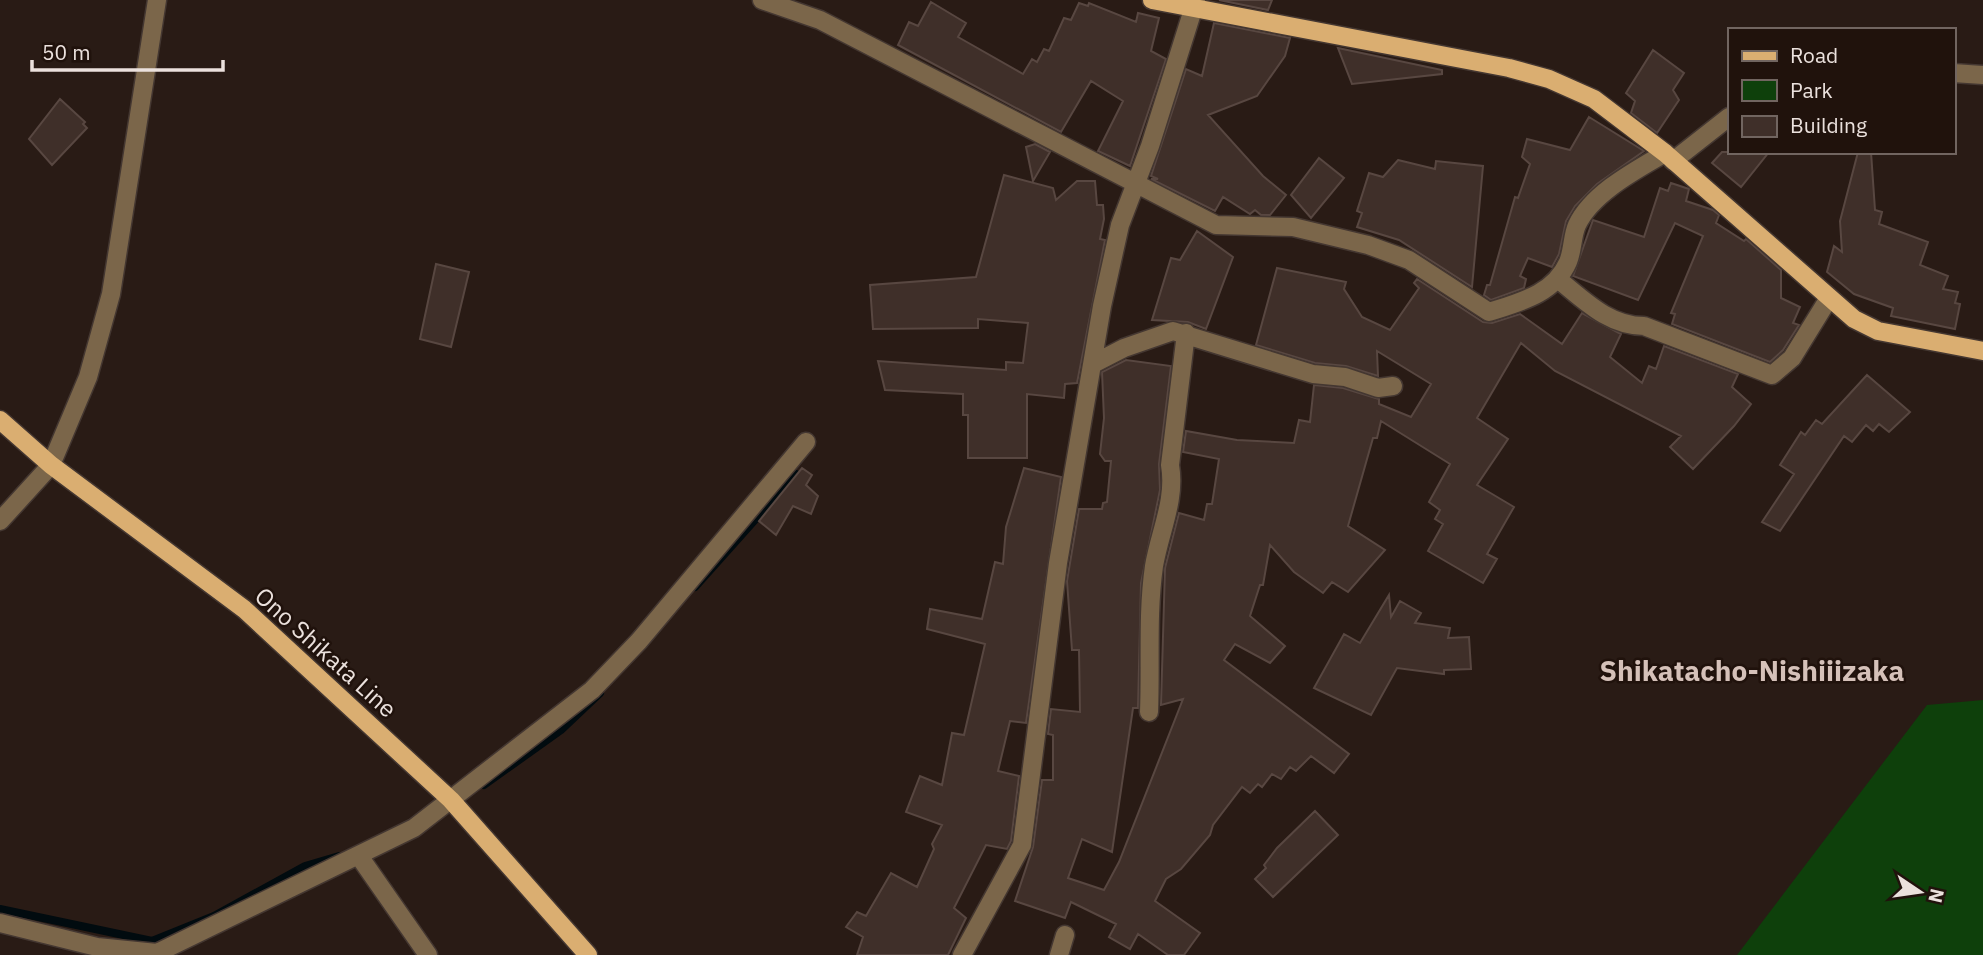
<svg xmlns="http://www.w3.org/2000/svg" width="1983" height="955" viewBox="0 0 1983 955" font-family="'IBM Plex Sans',sans-serif">
<rect width="100%" height="100%" fill="#291b15"/>
<path fill="#0e400b" d="M 1983,700 L 1983,955 L 1737,955 L 1927,705 Z"/>
<g fill="none" stroke-linecap="round" stroke-linejoin="round">
<path stroke="#010b0f" stroke-width="8" d="M 695,587 L 796,474
M 484,785 L 561,730 L 600,693
M 0,909 L 152,941 L 214,916 L 305,866 L 339,856"/>
</g>
<path fill="#3f2f29" stroke="#584741" stroke-width="2" d="M 1219,0 L 1272,0 L 1268,10 Z
M 931,2 L 966,23 L 958,37 L 1023,74 L 1032,59 L 1037,62 L 1044,49 L 1049,51 L 1064,18 L 1071,20 L 1079,3 L 1088,6 L 1089,3 L 1136,22 L 1138,13 L 1159,18 L 1151,51 L 1166,59 L 1130,166 L 1098,151 L 1123,101 L 1091,81 L 1061,132 L 898,45 L 909,22 L 918,26 Z
M 1214,23 L 1290,38 L 1285,56 L 1257,96 L 1208,115 L 1263,176 L 1286,195 L 1270,215 L 1261,215 L 1255,210 L 1250,214 L 1223,197 L 1215,211 L 1151,179 L 1158,179 L 1151,176 L 1186,69 L 1202,76 Z
M 1338,48 L 1442,70 L 1442,74 L 1352,84 Z
M 1653,50 L 1684,73 L 1673,90 L 1679,100 L 1657,133 L 1631,113 L 1635,101 L 1626,93 Z
M 60,99 L 85,122 L 83,124 L 87,128 L 52,165 L 29,139 Z
M 1589,117 L 1644,151 L 1597,184 L 1575,206 L 1566,221 L 1559,254 L 1552,267 L 1528,258 L 1520,276 L 1526,279 L 1524,288 L 1491,300 L 1484,295 L 1487,285 L 1490,285 L 1515,197 L 1518,198 L 1530,164 L 1522,157 L 1527,139 L 1570,150 Z
M 1035,144 L 1050,152 L 1033,181 L 1026,147 Z
M 1722,152 L 1769,152 L 1741,187 L 1712,163 Z
M 1858,152 L 1871,152 L 1875,210 L 1882,212 L 1879,224 L 1928,242 L 1920,265 L 1948,276 L 1943,289 L 1958,292 L 1955,303 L 1960,304 L 1955,329 L 1891,316 L 1893,308 L 1854,294 L 1827,272 L 1834,246 L 1842,252 L 1840,221 Z
M 1319,158 L 1344,178 L 1311,218 L 1291,195 Z
M 1398,160 L 1435,169 L 1436,161 L 1483,166 L 1472,287 L 1399,240 L 1357,227 L 1362,213 L 1357,211 L 1369,173 L 1383,177 Z
M 1004,175 L 1053,188 L 1056,200 L 1077,181 L 1095,181 L 1097,205 L 1103,205 L 1104,219 L 1100,239 L 1105,240 L 1077,383 L 1065,384 L 1064,398 L 1027,394 L 1027,458 L 968,458 L 968,415 L 963,415 L 963,394 L 885,390 L 878,361 L 1006,370 L 1006,362 L 1023,363 L 1028,323 L 978,319 L 978,328 L 873,329 L 870,285 L 976,277 Z
M 1671,183 L 1689,189 L 1686,201 L 1713,210 L 1719,215 L 1716,223 L 1744,241 L 1746,239 L 1781,270 L 1781,298 L 1800,307 L 1793,323 L 1799,325 L 1783,350 L 1770,362 L 1672,324 L 1675,314 L 1671,313 L 1703,236 L 1675,223 L 1638,300 L 1573,276 L 1593,220 L 1644,237 L 1660,188 L 1668,191 Z
M 1197,231 L 1233,257 L 1206,329 L 1188,322 L 1152,320 L 1171,258 L 1180,260 Z
M 436,264 L 469,272 L 451,347 L 420,339 Z
M 1277,268 L 1346,282 L 1344,289 L 1362,317 L 1390,330 L 1419,288 L 1414,283 L 1417,279 L 1483,322 L 1492,323 L 1520,314 L 1562,344 L 1582,313 L 1621,334 L 1610,357 L 1642,383 L 1649,366 L 1656,369 L 1664,346 L 1738,374 L 1732,387 L 1751,404 L 1734,426 L 1693,469 L 1670,447 L 1681,436 L 1555,371 L 1521,343 L 1477,418 L 1508,439 L 1477,485 L 1514,507 L 1487,554 L 1497,559 L 1483,583 L 1428,551 L 1443,524 L 1435,519 L 1440,510 L 1429,502 L 1450,464 L 1381,421 L 1377,438 L 1373,438 L 1348,526 L 1385,550 L 1348,592 L 1332,582 L 1323,593 L 1294,572 L 1270,545 L 1263,585 L 1260,585 L 1250,616 L 1285,646 L 1270,663 L 1235,644 L 1224,660 L 1349,754 L 1334,773 L 1311,756 L 1296,771 L 1290,767 L 1281,779 L 1272,774 L 1262,787 L 1258,784 L 1250,793 L 1242,787 L 1213,825 L 1210,835 L 1181,869 L 1166,879 L 1155,901 L 1200,933 L 1184,955 L 1168,955 L 1138,934 L 1130,949 L 1109,937 L 1116,924 L 1071,902 L 1065,918 L 1015,901 L 1033,847 L 1042,780 L 1053,780 L 1053,735 L 1048,734 L 1051,709 L 1080,712 L 1079,650 L 1072,650 L 1067,581 L 1079,509 L 1102,509 L 1103,503 L 1107,502 L 1111,461 L 1105,461 L 1100,454 L 1104,418 L 1102,372 L 1126,360 L 1171,366 L 1159,464 L 1160,490 L 1141,583 L 1138,708 L 1133,708 L 1112,852 L 1082,839 L 1068,878 L 1104,890 L 1119,862 L 1183,699 L 1161,705 L 1165,568 L 1179,513 L 1204,520 L 1207,504 L 1212,504 L 1219,459 L 1183,452 L 1186,431 L 1237,440 L 1294,443 L 1299,420 L 1310,422 L 1314,385 L 1343,388 L 1379,399 L 1379,404 L 1411,417 L 1431,384 L 1377,351 L 1378,376 L 1346,366 L 1315,363 L 1256,345 Z
M 1867,375 L 1910,412 L 1889,432 L 1879,424 L 1873,431 L 1866,425 L 1852,442 L 1844,436 L 1780,531 L 1762,522 L 1794,474 L 1780,465 L 1801,432 L 1805,435 L 1816,420 L 1822,424 Z
M 802,468 L 812,475 L 806,485 L 818,496 L 811,514 L 793,506 L 776,535 L 759,521 Z
M 1024,468 L 1061,477 L 1026,723 L 1010,721 L 998,771 L 1019,776 L 1011,841 L 1007,849 L 986,845 L 954,908 L 966,918 L 948,955 L 857,955 L 863,937 L 846,927 L 857,912 L 866,916 L 891,873 L 917,887 L 934,849 L 932,844 L 942,825 L 906,812 L 920,776 L 942,785 L 952,733 L 964,735 L 985,644 L 927,629 L 930,609 L 982,619 L 995,562 L 1003,564 L 1006,527 Z
M 1389,595 L 1391,617 L 1400,601 L 1421,613 L 1415,623 L 1450,628 L 1448,638 L 1469,637 L 1471,669 L 1444,670 L 1444,674 L 1397,668 L 1371,715 L 1314,688 L 1344,634 L 1360,643 Z
M 1315,811 L 1338,835 L 1273,897 L 1255,879 L 1266,868 L 1264,865 L 1277,848 Z"/>
<g fill="none" stroke-linecap="round" stroke-linejoin="round">
<defs>
<path id="minor" d="M 762,0 L 820,20 L 1216,225 L 1293,227 L 1368,245 L 1409,260 L 1489,312 C 1520,302 1554,294 1568,262 C 1573,250 1572,236 1577,225 C 1592,193 1636,170 1665,153
M 1953,73 L 1983,75
M 1673,161 L 1729,117
M 1559,280 C 1585,301 1609,326 1644,326 L 1772,375 L 1792,358 L 1829,298
M 1093,364 L 1124,348 L 1173,331 L 1313,374 L 1345,377 L 1378,388 L 1393,386
M 0,521 L 51,465 L 88,377 L 111,294 L 157,0
M 1149,712 C 1151,662 1147,615 1154,566 C 1160,531 1176,500 1170,465 L 1186,333
M 359,856 L 428,955
M 0,923 L 97,947 L 157,953 L 414,828 L 592,690 L 639,641 L 806,442
M 962,955 L 1022,845 L 1058,563 L 1102,306 L 1120,225 L 1150,146 L 1196,0
M 1059,955 L 1065,935"/>
<path id="major" d="M 1152,0 L 1509,68 L 1549,79 L 1594,99 L 1665,153 L 1854,319 L 1878,331 L 1983,351
M 0,420 L 51,465 L 244,609 L 451,800 L 588,955"/>
</defs>
<use href="#minor" stroke="#443731" stroke-width="21"/>
<use href="#major" stroke="#443731" stroke-width="21"/>
<use href="#minor" stroke="#7b664a" stroke-width="18"/>
<use href="#major" stroke="#daae71" stroke-width="18"/>
</g>
<g text-anchor="middle" dominant-baseline="central" stroke-width="5" stroke-linejoin="round" paint-order="stroke">
<g font-size="24" fill="#ebe1dd" stroke="#20120c">
<text transform="translate(326 652) rotate(42)">Ono Shikata Line</text>
</g>
<g font-size="28" font-weight="bold" fill="#d5c1b9" stroke="#20120c">
<text x="1752" y="670">Shikatacho-Nishiiizaka</text>
</g>
</g>
<rect x="1728" y="28" width="228" height="126" fill="#20120c" stroke="#716560" stroke-width="2"/>
<rect x="1742" y="51" width="35" height="10" fill="#daae71" stroke="#716560" stroke-width="2"/>
<text x="1790" y="63" font-size="21" fill="#ebe1dd">Road</text>
<rect x="1742" y="80" width="35" height="21" fill="#0e400b" stroke="#716560" stroke-width="2"/>
<text x="1790" y="98" font-size="21" fill="#ebe1dd">Park</text>
<rect x="1742" y="116" width="35" height="21" fill="#3f2f29" stroke="#716560" stroke-width="2"/>
<text x="1790" y="133" font-size="21" fill="#ebe1dd">Building</text>
<g transform="translate(1920 892) rotate(103)" stroke="#20120c" stroke-width="5" paint-order="stroke">
<path d="M0-5L12 26L0 18L-12 26Z" fill="#ebe1dd"/>
<text y="-10" font-size="19" font-weight="bold" text-anchor="middle" fill="#ebe1dd">N</text>
</g>
<path d="M32 60v10h191v-10" fill="none" stroke="#ebe1dd" stroke-width="3.5"/>
<text x="42" y="60" font-size="21" fill="#ebe1dd" stroke="#20120c" stroke-width="5" paint-order="stroke">50 m</text>
</svg>
